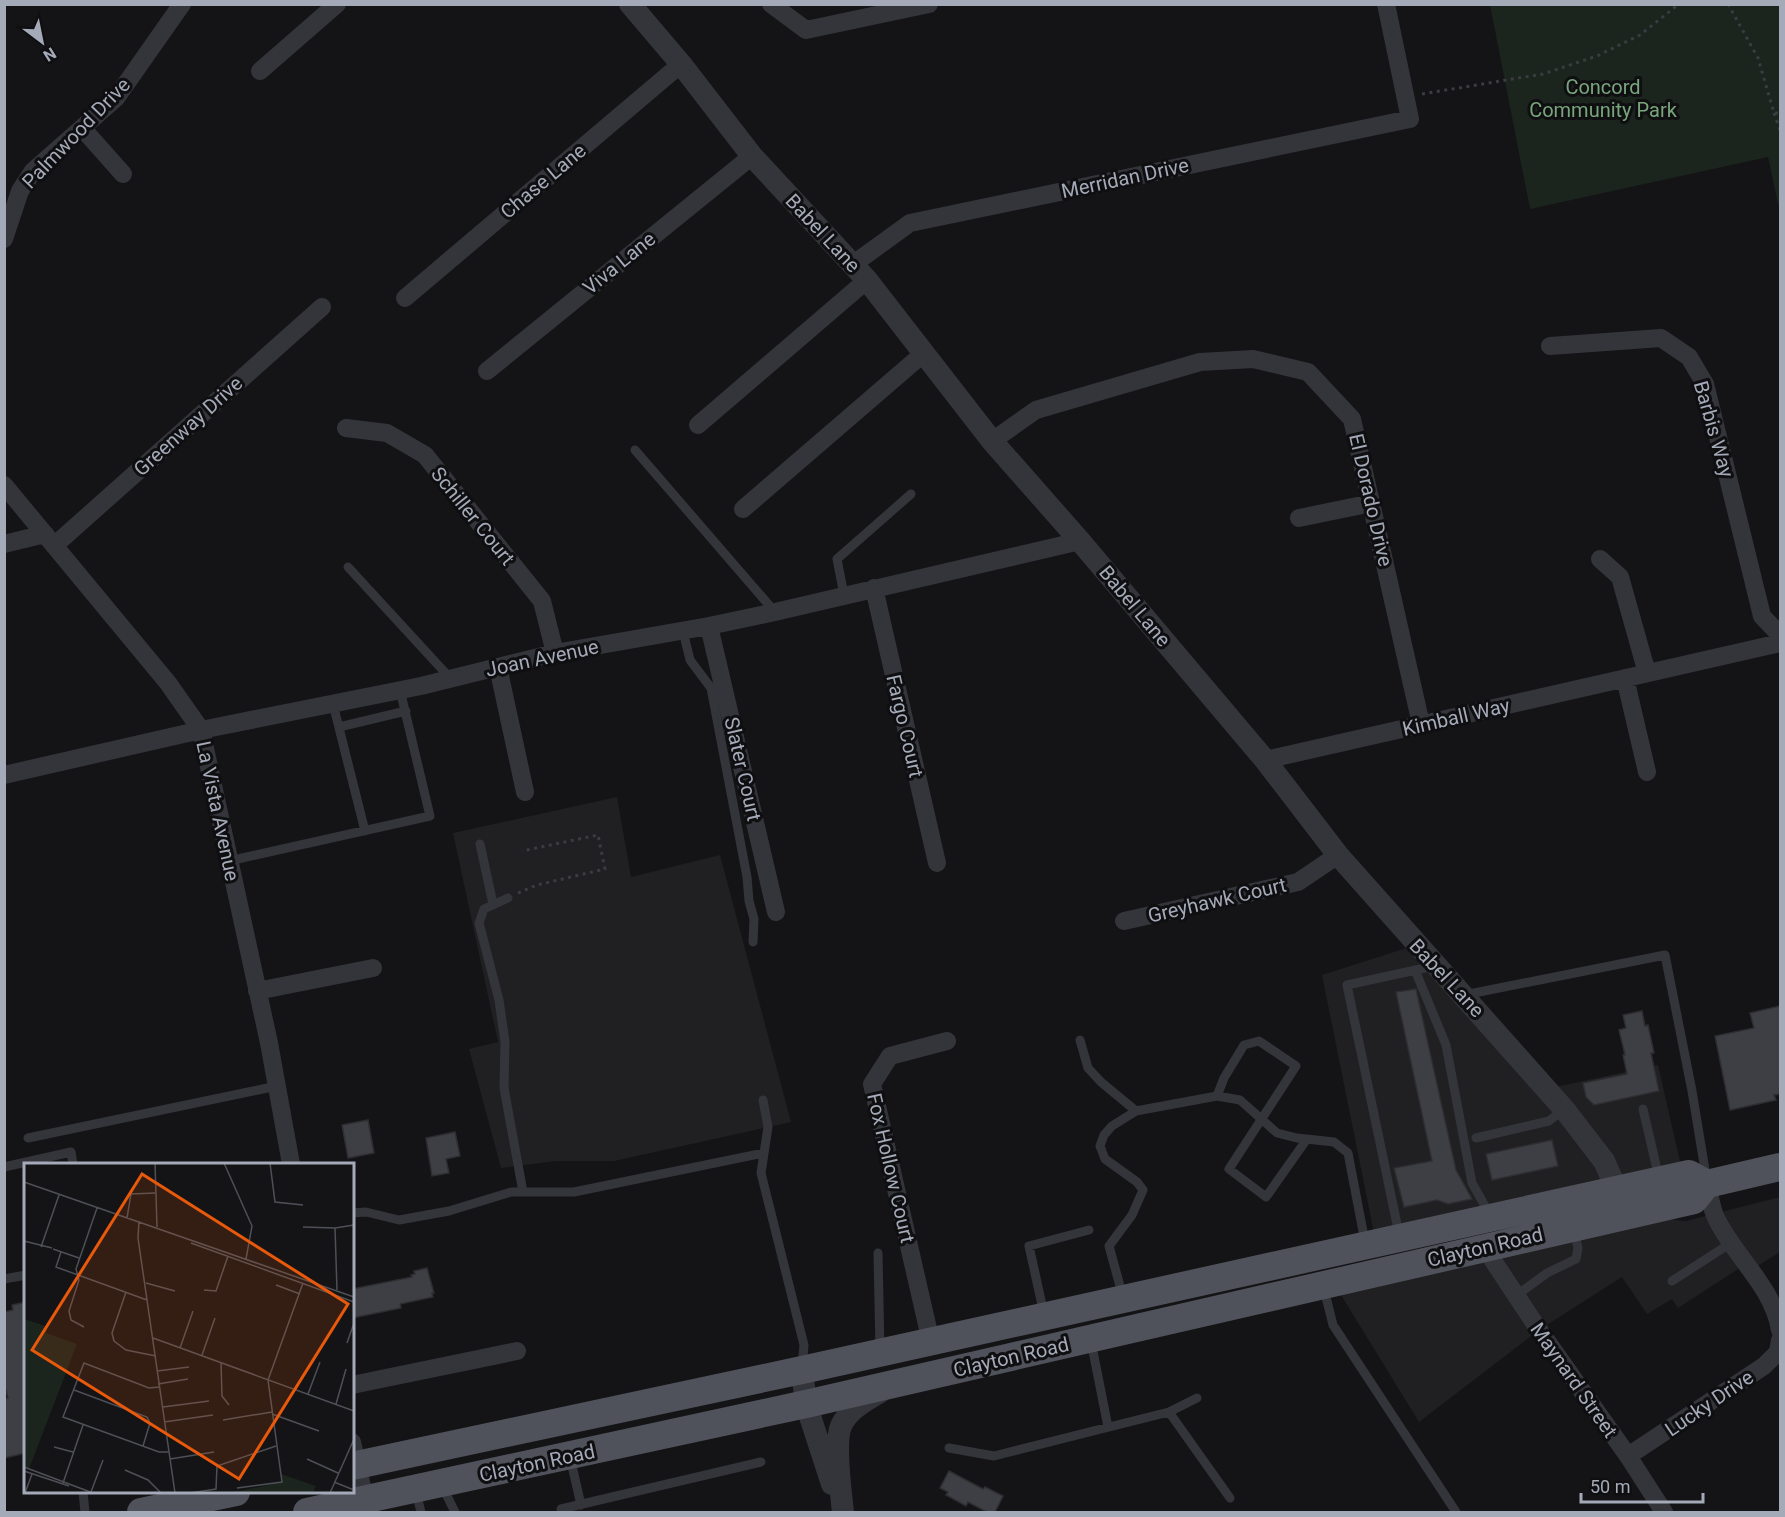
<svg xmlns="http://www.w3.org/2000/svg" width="1785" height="1517" viewBox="0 0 1785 1517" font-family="Roboto,sans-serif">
<rect width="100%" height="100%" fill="#141416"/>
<path fill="#202023" d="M 617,797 L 631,877 L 720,855 L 791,1122 L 614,1161 L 556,1161 L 501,1168 L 469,1049 L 498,1042 L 453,833 Z
M 1416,945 L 1546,1089 L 1658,1065 L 1683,1175 L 1376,1243 L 1322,975 Z
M 1780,1197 L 1780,1252 L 1751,1270 L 1746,1264 L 1678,1308 L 1672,1299 L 1647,1314 L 1622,1277 L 1539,1330 L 1419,1422 L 1333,1282 L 1623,1215 L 1686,1221 Z"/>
<path fill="#1b241d" d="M 1490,5 L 1780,5 L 1780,204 L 1778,204 L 1768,157 L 1530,209 Z"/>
<path fill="#3e3f44" stroke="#2e2e32" stroke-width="1.5" d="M 1416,989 L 1456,1170 L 1472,1199 L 1448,1204 L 1437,1200 L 1404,1207 L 1394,1168 L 1432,1161 L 1396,992 Z
M 1780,1006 L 1780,1094 L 1774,1095 L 1776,1100 L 1730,1110 L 1715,1036 L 1754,1028 L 1750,1013 Z
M 1642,1011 L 1645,1026 L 1648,1025 L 1654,1053 L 1651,1053 L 1659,1091 L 1594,1105 L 1586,1097 L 1583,1083 L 1627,1074 L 1623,1055 L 1625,1055 L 1619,1030 L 1626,1028 L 1623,1015 Z
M 368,1120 L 374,1153 L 348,1158 L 342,1125 Z
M 455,1132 L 460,1156 L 446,1159 L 449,1173 L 432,1176 L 426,1138 Z
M 1552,1140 L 1558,1166 L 1492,1180 L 1486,1154 Z
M 427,1268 L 434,1293 L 432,1293 L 433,1297 L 400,1304 L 401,1308 L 352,1318 L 352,1289 L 412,1277 L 411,1275 L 415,1274 L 414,1271 Z
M 26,1302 L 26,1453 L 4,1458 L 4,1399 L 8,1398 L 4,1384 L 4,1312 L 13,1310 L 12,1305 Z
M 949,1471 L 983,1489 L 985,1487 L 1003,1496 L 995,1512 L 987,1512 L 968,1502 L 966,1506 L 946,1495 L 948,1492 L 940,1488 Z"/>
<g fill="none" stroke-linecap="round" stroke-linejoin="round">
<path stroke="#3a3c42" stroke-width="3" stroke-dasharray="3 4.5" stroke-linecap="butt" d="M 1728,4 L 1758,58 L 1774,113 L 1780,113
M 1422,94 L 1543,74 L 1597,56 L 1640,35 L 1679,4
M 1774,113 L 1780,130
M 518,893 L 537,885 L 605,869 L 598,835 L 522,851"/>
<path stroke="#34353b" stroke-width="9" d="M 635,450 L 775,612
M 348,567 L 451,679
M 844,595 L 837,559 L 911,494
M 683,631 L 690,660 L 711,688 L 747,877 L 749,901 L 754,919 L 753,942
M 333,704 L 365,831
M 339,727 L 406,711
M 480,844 L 493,904
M 229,861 L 430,816 L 400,690
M 508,898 L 484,909 L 479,923 L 499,1000 L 505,1042 L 504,1088 L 523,1192
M 1415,970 L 1446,1045 L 1472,1183 L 1490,1215
M 1464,995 L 1665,955 L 1692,1091 L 1706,1176
M 1080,1040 L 1088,1068 L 1101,1082 L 1136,1111
M 1217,1096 L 1224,1078 L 1244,1045 L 1259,1041 L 1296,1066 L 1229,1169 L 1266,1197 L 1307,1139
M 763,1100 L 768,1127 L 761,1173 L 804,1345 L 802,1367
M 1643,1109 L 1659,1178
M 28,1138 L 277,1086
M 1476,1138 L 1549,1121 L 1564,1109
M 4,1167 L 71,1152 L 73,1164
M 352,1213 L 366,1212 L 399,1220 L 449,1211 L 511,1192 L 574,1192 L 764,1153
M 1399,1234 L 1347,985 L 1434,966
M 878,1253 L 880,1351
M 4,1279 L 26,1275
M 1672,1281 L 1731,1243
M 1324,1289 L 1333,1325 L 1456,1512
M 1517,1295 L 1547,1273 L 1576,1259 L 1578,1248 L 1574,1229
M 1123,1297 L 1109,1246 L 1132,1215 L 1143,1190 L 1137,1182 L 1105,1159 L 1100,1146 L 1104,1135 L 1112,1126 L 1136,1111 L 1217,1096 L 1240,1100 L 1277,1133 L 1297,1138 L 1334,1142 L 1348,1153 L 1365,1242
M 1044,1314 L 1029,1246 L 1089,1230
M 1091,1341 L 1108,1427
M 1169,1412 L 1230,1498
M 949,1448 L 994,1456 L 1169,1412 L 1197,1398
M 570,1457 L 581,1505
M 443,1488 L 455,1512
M 83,1492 L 85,1512
M 416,1492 L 421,1512
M 561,1509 L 761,1462"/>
<path stroke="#34353b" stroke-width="18" d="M 771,4 L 806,30 L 929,4
M 260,71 L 337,4
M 83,129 L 123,174
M 4,239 L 20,191 L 33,171 L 116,98 L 182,4
M 852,265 L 910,223 L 1410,119 L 1386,4
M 405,298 L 681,64
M 1550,346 L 1661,338 L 1689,357 L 1705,384 L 1762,616 L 1780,635
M 487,371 L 752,156
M 698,425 L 867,280
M 346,428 L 387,433 L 425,455 L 542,601 L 555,653
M 992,441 L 1036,410 L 1200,362 L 1253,359 L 1308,372 L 1352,419 L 1421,724
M 4,485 L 168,683 L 201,730 L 269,1043 L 291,1164
M 743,509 L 924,353
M 1299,518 L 1372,503
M 4,544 L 45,534
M 55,545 L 322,307
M 1600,559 L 1620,577 L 1647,673
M 874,588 L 937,863
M 709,626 L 776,912
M 498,667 L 525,792
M 1625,678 L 1647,772
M 1265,760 L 1780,643
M 4,775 L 201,730 L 421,686 L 555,653 L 709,626 L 775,612 L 1080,541
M 1124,921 L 1298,882 L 1338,855
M 257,991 L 373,968
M 1707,1184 C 1710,1196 1711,1209 1717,1220 C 1736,1258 1773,1287 1780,1330
M 1484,1247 L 1539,1330 L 1628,1456 L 1664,1512
M 931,1342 L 872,1084 L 890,1056 L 947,1041
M 352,1385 L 517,1351
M 352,1442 L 365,1500
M 1628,1456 L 1764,1366 L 1778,1352 L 1780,1340"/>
<path stroke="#34353b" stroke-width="22" d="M 630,4 L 681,64 L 752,156 L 867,280 L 992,441 L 1080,541 L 1265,760 L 1338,855 L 1564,1109 L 1604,1161 L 1617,1190 L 1620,1204
M 802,1370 L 806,1404 L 832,1484
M 843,1512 C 841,1493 834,1443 841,1426 C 848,1410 865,1401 880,1392"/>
<path stroke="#50525b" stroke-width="28" d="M 352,1466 L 802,1370 L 1689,1174 L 1707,1184
M 141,1512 L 236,1492
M 307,1512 L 806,1404 L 1694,1200 L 1707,1184 L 1780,1167"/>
</g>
<g text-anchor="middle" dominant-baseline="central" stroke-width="6" stroke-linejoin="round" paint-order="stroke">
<g font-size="20" fill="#79a57c" stroke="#0f0f11">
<text x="1603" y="87">Concord<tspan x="1603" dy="23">Community Park</tspan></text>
</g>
<g font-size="20" fill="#a4aab8" stroke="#0f0f11">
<text transform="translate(76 133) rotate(-46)">Palmwood Drive</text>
<text transform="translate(1125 178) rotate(-12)">Merridan Drive</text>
<text transform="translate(543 181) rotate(-40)">Chase Lane</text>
<text transform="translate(823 233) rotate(47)">Babel Lane</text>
<text transform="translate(619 263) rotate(-39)">Viva Lane</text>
<text transform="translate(188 426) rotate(-42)">Greenway Drive</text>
<text transform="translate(1714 429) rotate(74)">Barbis Way</text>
<text transform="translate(1371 500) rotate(77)">El Dorado Drive</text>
<text transform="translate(473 516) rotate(51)">Schiller Court</text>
<text transform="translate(1135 606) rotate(50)">Babel Lane</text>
<text transform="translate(542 658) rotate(-12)">Joan Avenue</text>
<text transform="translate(1456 717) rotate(-13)">Kimball Way</text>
<text transform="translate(905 726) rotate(77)">Fargo Court</text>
<text transform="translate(743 769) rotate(77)">Slater Court</text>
<text transform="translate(218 811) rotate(78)">La Vista Avenue</text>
<text transform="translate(1217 900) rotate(-13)">Greyhawk Court</text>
<text transform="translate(1447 978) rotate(47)">Babel Lane</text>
<text transform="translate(891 1168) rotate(77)">Fox Hollow Court</text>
<text transform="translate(1485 1247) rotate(-13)">Clayton Road</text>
<text transform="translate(1011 1357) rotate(-13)">Clayton Road</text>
<text transform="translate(1574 1380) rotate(55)">Maynard Street</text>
<text transform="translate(1709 1403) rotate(-34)">Lucky Drive</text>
<text transform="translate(537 1463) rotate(-12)">Clayton Road</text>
</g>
</g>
<g transform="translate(24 1163)">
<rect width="330" height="330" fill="#141416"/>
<path d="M 0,156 L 24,164 L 22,170 L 53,181 L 5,306 L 0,304 ZM 257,311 L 292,323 L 289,330 L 206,330 L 258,319 Z" fill="#1b241d"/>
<path fill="none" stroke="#4e5057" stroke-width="1.5" d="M 131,0 L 133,64M 200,0 L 228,63 L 222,96M 246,0 L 251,39 L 279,42M 0,19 L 330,134M 103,55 L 107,31 L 131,30M 115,58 L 114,75 L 151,330M 279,64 L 311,65 L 313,127M 311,65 L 330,62M 0,78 L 28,85M 167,80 L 330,139M 17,84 L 35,32M 29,86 L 55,95M 37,89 L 32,104 L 123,137M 122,120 L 151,128M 252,122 L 276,131M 180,127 L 192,128 L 204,93M 102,129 L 88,170 L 90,178 L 102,187 L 132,193M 60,164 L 47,157 L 45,148 L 55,117 L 52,106 L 73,45M 129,175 L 330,248M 323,180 L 330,160M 156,185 L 169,148M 178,192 L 191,155M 197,200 L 198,233 L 205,242M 133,208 L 165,204M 134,221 L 164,216M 135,224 L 125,225 L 60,200 L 39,254 L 135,289 L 145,289M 50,227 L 123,254 L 126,260 L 119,283M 284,231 L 296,199M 312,241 L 322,206M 139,244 L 185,238M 248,251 L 295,268M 199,257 L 248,249M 140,259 L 189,252M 30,284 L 49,289M 146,296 L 190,289M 283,296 L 314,310M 0,304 L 69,330M 101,307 L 124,317 L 137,330M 0,308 L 45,323M 310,319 L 330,327M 39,320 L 59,262M 213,325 L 258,319 L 244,217 L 279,120M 67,329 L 79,297M 1,330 L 8,311M 166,330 L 192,326 L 193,303 L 252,283M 306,330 L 330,276"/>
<path fill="#e8590c" fill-opacity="0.15" stroke="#e8590c" stroke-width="3" d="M 118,11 L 324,141 L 215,316 L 8,187 Z"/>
<rect width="330" height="330" fill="none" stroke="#a4aab8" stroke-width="3"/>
</g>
<rect width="1785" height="1517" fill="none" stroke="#a4aab8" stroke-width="12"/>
<g transform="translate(42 42) rotate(148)" stroke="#0f0f11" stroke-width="4.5" paint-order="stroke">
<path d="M0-4.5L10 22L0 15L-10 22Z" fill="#a4aab8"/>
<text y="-9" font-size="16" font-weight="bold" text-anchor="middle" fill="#a4aab8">N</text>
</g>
<path d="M1581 1493v9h122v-9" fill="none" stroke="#a4aab8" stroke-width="3"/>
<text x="1590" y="1493" font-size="18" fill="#a4aab8" stroke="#0f0f11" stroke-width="4.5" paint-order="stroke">50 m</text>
</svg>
